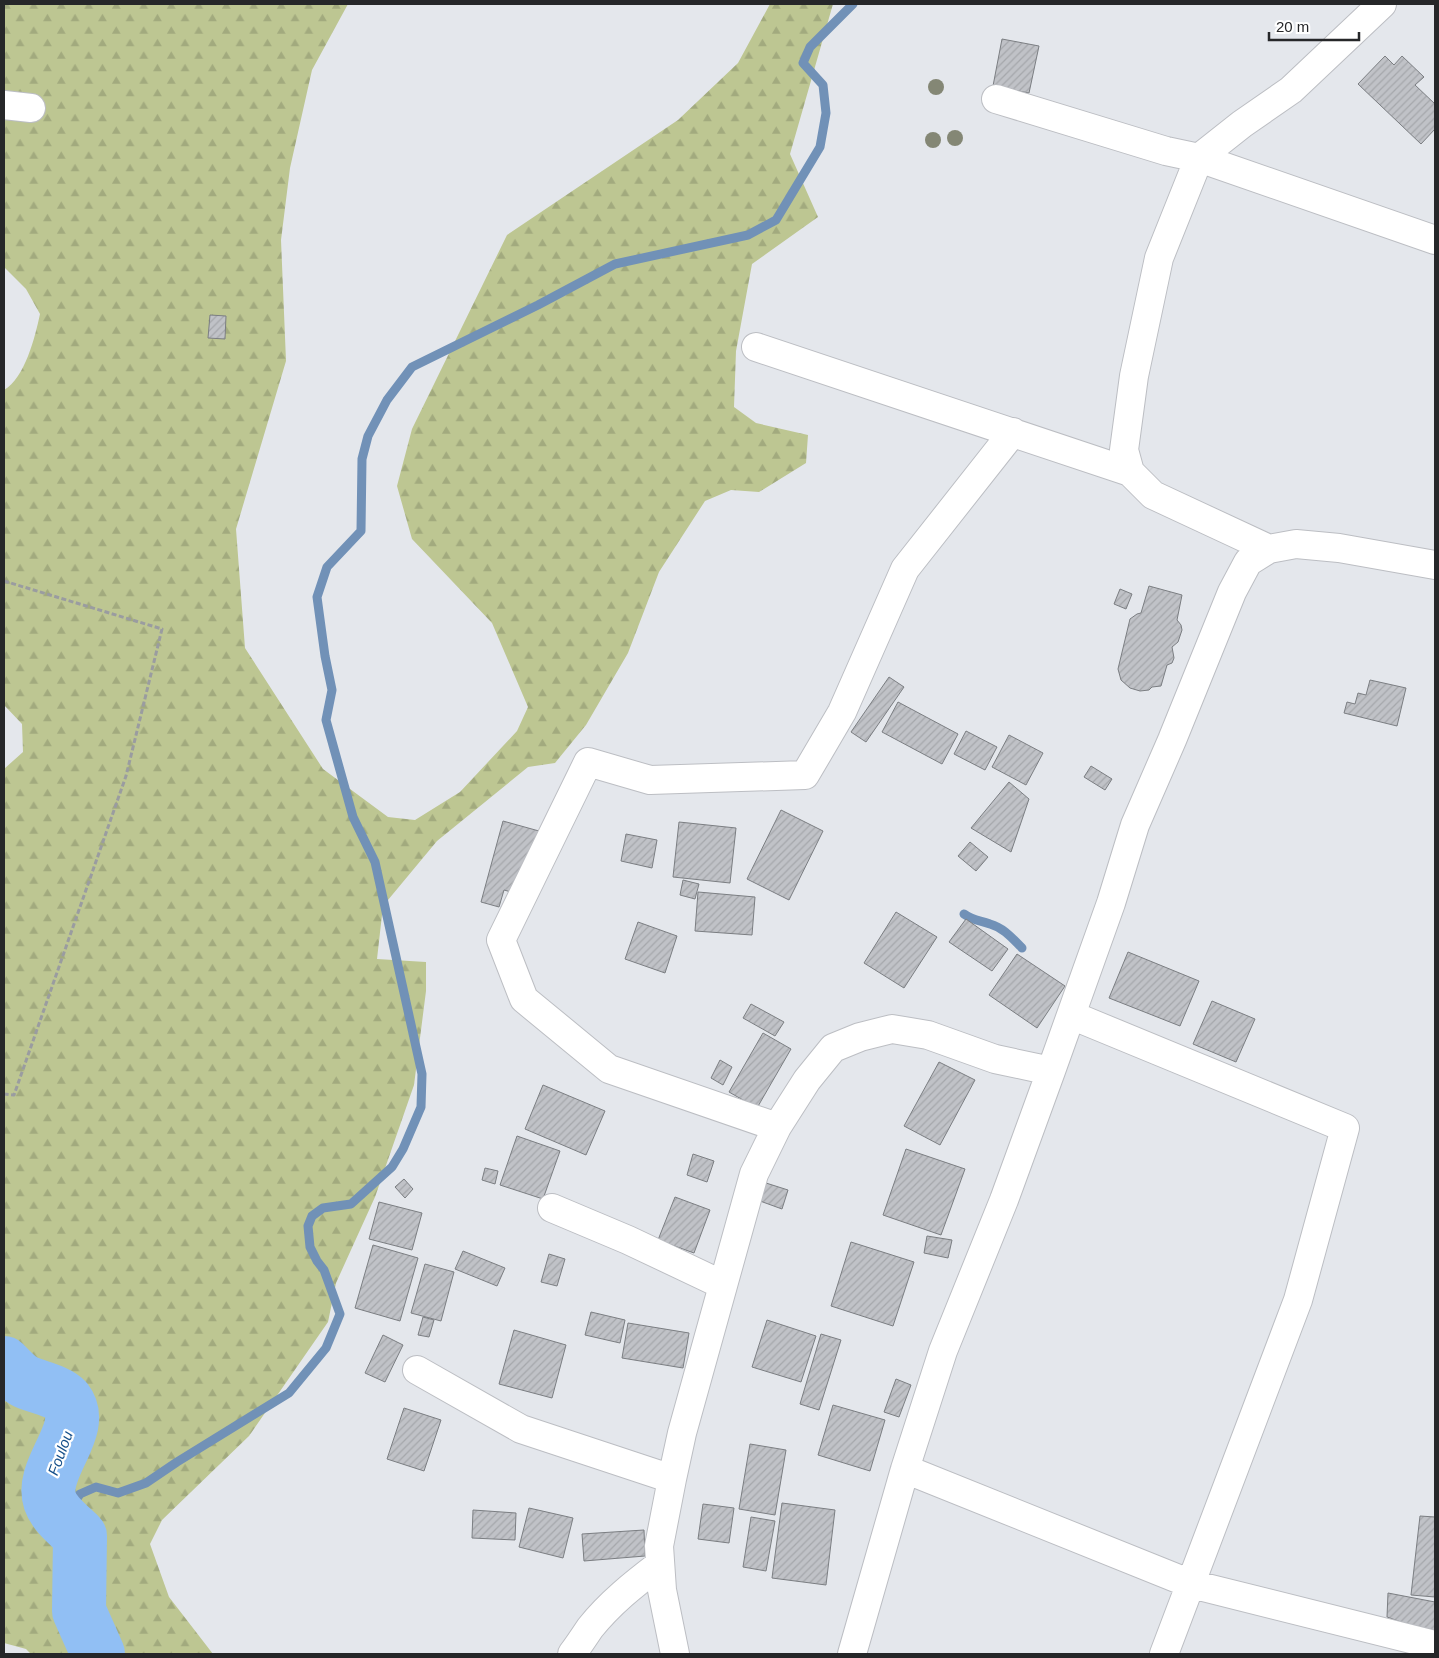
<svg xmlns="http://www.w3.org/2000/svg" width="1439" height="1658" viewBox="0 0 1439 1658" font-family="Arial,sans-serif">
<defs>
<pattern id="forest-firs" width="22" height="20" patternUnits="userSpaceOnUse" patternTransform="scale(1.25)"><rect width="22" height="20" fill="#bdc692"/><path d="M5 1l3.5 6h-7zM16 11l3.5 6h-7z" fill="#a2aa7e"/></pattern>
<pattern id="building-hatch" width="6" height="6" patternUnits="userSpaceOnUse" patternTransform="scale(1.25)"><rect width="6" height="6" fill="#c0c2c7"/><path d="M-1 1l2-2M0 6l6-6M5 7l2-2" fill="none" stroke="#a5a7ab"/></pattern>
</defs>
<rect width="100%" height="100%" fill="#e4e7ec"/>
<path fill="url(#forest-firs)" d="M 4,4 L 348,4 L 312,70 L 290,168 L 281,240 L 286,361 L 236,529 L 245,648 L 323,769 L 388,817 L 415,820 L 460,792 L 517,731 L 528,707 L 492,623 L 412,539 L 397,486 L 412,429 L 507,235 L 678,120 L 738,63 L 770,4 L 833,4 L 790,154 L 818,217 L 752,264 L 736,351 L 734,407 L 756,423 L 808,435 L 806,463 L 759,492 L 731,490 L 705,501 L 659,572 L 628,653 L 586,725 L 555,763 L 528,767 L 437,841 L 383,906 L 377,959 L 426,962 L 426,991 L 414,1085 L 375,1197 L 336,1283 L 328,1322 L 249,1436 L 162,1520 L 150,1544 L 169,1597 L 213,1654 L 31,1654 L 26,1649 L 4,1643 L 4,769 L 23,752 L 22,724 L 4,705 L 4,390 C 25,378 35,337 40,314 L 26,289 L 4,267 Z"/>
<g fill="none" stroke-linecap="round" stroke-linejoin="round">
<path stroke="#7191b7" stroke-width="9" d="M 964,914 C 974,921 979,920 990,924 C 1004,928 1012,938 1022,948
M 62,1519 L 80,1494 L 96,1487 L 118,1493 L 146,1483 L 177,1462 L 289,1393 L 326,1348 L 340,1314 L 324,1270 L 317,1261 L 310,1247 L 308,1226 L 312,1216 L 323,1208 L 351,1204 L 392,1167 L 403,1149 L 421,1107 L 422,1074 L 375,862 L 353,817 L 326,720 L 332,690 L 325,656 L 317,597 L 327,567 L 361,531 L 362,459 L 368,436 L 387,400 L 412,367 L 538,305 L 615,264 L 748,235 L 776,220 L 820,147 L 826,113 L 823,85 L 803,63 L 810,47 L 853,4"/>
<path stroke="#91bff4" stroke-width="54" d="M 4,1363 C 10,1369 17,1377 24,1381 C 35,1387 57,1390 66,1400 C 89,1429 39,1468 50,1501 C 55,1515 70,1526 80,1536 L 79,1611 L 98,1654"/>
</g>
<path fill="url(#building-hatch)" stroke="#7b7e82" d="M 1002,39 L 1039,46 L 1029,93 L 993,86 Z
M 1385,56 L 1394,65 L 1402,56 L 1424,77 L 1415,85 L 1435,104 L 1435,129 L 1421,144 L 1358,84 Z
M 210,315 L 226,316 L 225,339 L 208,338 Z
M 1149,586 L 1182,595 L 1177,620 L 1181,625 L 1182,630 L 1178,642 L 1172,647 L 1174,658 L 1172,663 L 1167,665 L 1161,686 L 1152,687 L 1149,690 L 1140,691 L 1130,688 L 1121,680 L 1118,669 L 1130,619 L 1137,614 L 1141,613 Z
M 1120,589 L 1132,594 L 1126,609 L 1114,604 Z
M 889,677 L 904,687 L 866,742 L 851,732 Z
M 1370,680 L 1406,688 L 1397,726 L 1344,713 L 1347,702 L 1355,704 L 1358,693 L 1366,695 Z
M 898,702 L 958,734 L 942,764 L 882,732 Z
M 966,731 L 997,747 L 985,770 L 954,754 Z
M 1009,735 L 1043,753 L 1026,785 L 992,767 Z
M 1091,766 L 1112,779 L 1105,790 L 1084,777 Z
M 1009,782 L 1029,799 L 1011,852 L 971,828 Z
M 781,810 L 823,831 L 789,900 L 747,879 Z
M 503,821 L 539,831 L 522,895 L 504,890 L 499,907 L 481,902 Z
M 679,822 L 736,828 L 730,883 L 673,877 Z
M 626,834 L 657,840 L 652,868 L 621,861 Z
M 970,842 L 988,857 L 976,871 L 958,856 Z
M 683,880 L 699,884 L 695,899 L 680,895 Z
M 698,892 L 755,897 L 752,935 L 695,931 Z
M 896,912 L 937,937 L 904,988 L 864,963 Z
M 966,919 L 1008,949 L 992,971 L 949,942 Z
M 638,922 L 677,936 L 665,973 L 625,959 Z
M 1128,952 L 1199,981 L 1180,1026 L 1109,998 Z
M 1017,954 L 1065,986 L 1037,1028 L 989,995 Z
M 1212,1001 L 1255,1019 L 1236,1062 L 1193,1044 Z
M 751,1004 L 784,1022 L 775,1036 L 743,1018 Z
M 763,1033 L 791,1049 L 757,1108 L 729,1092 Z
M 720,1060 L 732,1067 L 723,1085 L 711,1078 Z
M 939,1062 L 975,1080 L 940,1145 L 904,1126 Z
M 543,1085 L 605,1111 L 586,1155 L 525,1129 Z
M 517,1136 L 560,1151 L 543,1199 L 500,1185 Z
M 906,1149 L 965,1169 L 941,1235 L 883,1215 Z
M 693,1154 L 714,1161 L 707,1182 L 687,1175 Z
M 485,1168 L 498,1171 L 495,1184 L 482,1180 Z
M 404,1179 L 413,1189 L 405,1198 L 395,1187 Z
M 766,1183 L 788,1190 L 782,1209 L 760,1201 Z
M 675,1197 L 710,1210 L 694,1253 L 658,1240 Z
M 379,1202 L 422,1213 L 412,1250 L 369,1239 Z
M 927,1236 L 952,1240 L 948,1258 L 924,1253 Z
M 851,1242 L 914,1262 L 893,1326 L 831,1306 Z
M 373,1245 L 418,1258 L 400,1321 L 355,1308 Z
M 463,1251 L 505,1268 L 497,1286 L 455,1269 Z
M 549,1254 L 565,1259 L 557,1286 L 541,1282 Z
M 425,1264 L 454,1272 L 441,1321 L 411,1313 Z
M 591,1312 L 625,1320 L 620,1343 L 585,1335 Z
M 423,1317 L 434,1320 L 429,1337 L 418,1335 Z
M 767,1320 L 816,1336 L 801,1382 L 752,1367 Z
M 628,1323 L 689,1333 L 683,1368 L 622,1358 Z
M 514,1330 L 566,1345 L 552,1398 L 499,1384 Z
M 821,1334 L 841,1340 L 819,1410 L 800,1404 Z
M 383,1335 L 403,1345 L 385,1382 L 365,1373 Z
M 896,1379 L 911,1385 L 899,1417 L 884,1412 Z
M 833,1405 L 885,1420 L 870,1471 L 818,1455 Z
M 404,1408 L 441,1420 L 424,1471 L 387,1459 Z
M 750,1444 L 786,1450 L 775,1515 L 739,1509 Z
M 782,1503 L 835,1510 L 826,1585 L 772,1578 Z
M 703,1504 L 734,1508 L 729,1543 L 698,1539 Z
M 529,1508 L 573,1518 L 563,1558 L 519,1547 Z
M 473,1510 L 516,1513 L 515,1540 L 472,1538 Z
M 1420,1516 L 1435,1517 L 1435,1597 L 1411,1595 Z
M 751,1517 L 775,1521 L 766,1571 L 743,1567 Z
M 644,1530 L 645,1556 L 584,1561 L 582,1534 Z
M 1388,1593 L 1435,1602 L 1435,1634 L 1387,1617 Z"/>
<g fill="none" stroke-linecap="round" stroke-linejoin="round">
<defs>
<path id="minor" d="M 996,99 L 1166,151 L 1199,158 L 1242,124 L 1291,90 L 1382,4
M 4,105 L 31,108
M 756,347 L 1130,472
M 1269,549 L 1153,495 L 1130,472 L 1124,450 L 1134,376 L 1159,258 L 1199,158 L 1435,240
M 1071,1015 L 1345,1128 L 1298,1300 L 1164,1654
M 777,1127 L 609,1069 L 524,999 L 501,940 L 588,762 L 650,780 L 805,775 L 842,712 L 905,569 L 1013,432
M 552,1208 L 628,1240 L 723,1285
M 417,1370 L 521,1429 L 672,1479
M 905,1469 L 1191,1584 L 1435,1645
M 572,1654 C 578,1646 584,1637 590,1628 C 610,1603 634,1584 659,1565
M 675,1654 L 662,1590 L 659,1546 L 672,1479 L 682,1433 L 754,1174 L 777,1127 L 807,1080 L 833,1048 L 860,1037 L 892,1029 L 928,1035 L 995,1059 L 1051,1071
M 852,1654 L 905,1469 L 943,1351 L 1004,1200 L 1051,1071 L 1111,903 L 1135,825 L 1172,740 L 1232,592 L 1248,562 L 1269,549 L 1296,544 L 1339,548 L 1435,565"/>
</defs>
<use href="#minor" stroke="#bcbec3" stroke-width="30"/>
<path stroke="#9a9ca0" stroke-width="3" stroke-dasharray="5 2.5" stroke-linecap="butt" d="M 4,581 L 162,629 L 126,776 L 14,1095 L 4,1094"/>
<use href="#minor" stroke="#fff" stroke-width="28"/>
</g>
<g fill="#848775">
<circle cx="936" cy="87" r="8"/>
<circle cx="955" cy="138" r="8"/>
<circle cx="933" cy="140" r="8"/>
</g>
<g text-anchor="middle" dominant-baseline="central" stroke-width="4.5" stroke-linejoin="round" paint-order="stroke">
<g font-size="15" font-style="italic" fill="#154f8a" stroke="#fff">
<text transform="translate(60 1453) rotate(-70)">Foulou</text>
</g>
</g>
<rect width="1439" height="1658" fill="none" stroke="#262729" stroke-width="10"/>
<path d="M1269 32v8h90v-8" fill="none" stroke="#262729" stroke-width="2.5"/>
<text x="1276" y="32" font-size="15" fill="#262729" stroke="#ffffff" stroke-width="4" paint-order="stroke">20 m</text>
</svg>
